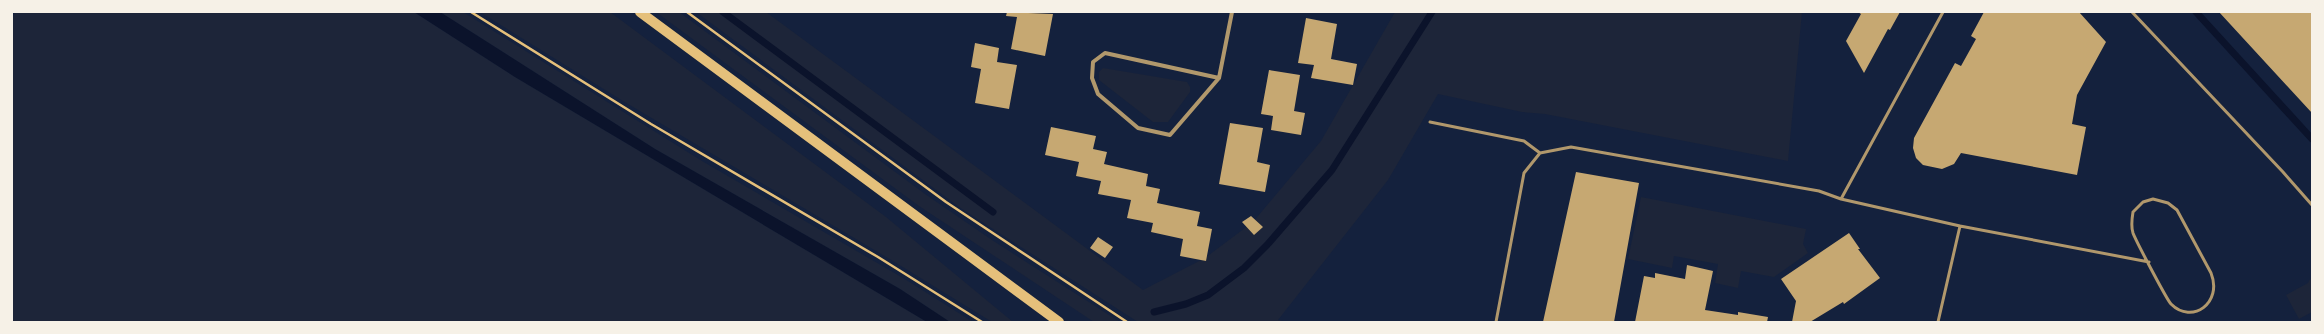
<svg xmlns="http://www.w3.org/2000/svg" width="2324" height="334" viewBox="0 0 2324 334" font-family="Montserrat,sans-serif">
<rect width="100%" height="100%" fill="#14213d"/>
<path fill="#1d2539" d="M 15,12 L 414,12 L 515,77 L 927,322 L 12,322 L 12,20 Z
M 440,12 L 463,12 L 702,161 L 903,278 L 973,322 L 950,322 L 900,289 L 655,149 Z
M 480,12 L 610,12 L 886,217 L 1013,322 L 992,322 L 893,261 L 623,101 Z
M 656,12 L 679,12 L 925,194 L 992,240 L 1120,322 L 1094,322 L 919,206 Z
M 696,12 L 766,12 L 1143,290 L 1205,258 L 1253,222 L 1321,141 L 1395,12 L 1802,12 L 1788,161 L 1545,114 L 1522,112 L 1438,94 L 1388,180 L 1278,320 L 1287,322 L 1138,322 L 962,209 Z
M 1103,68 L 1187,82 L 1190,87 L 1190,92 L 1168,122 L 1153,122 L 1099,80 L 1099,72 Z
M 1641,197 L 1806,229 L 1803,244 L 1808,253 L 1774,277 L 1741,271 L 1738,288 L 1715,283 L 1718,264 L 1674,256 L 1672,268 L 1628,259 Z
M 2310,279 L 2312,280 L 2312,312 L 2299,319 L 2286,295 L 2308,283 Z"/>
<path fill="#0b132b" d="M 414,12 L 440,12 L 655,149 L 900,289 L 950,322 L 927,322 L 515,77 Z"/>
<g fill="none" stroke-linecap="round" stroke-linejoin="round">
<path stroke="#0b132b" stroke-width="7" d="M 723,12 L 993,212
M 2196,12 L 2312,139
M 1154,312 L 1186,304 L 1208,295 L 1244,268 L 1267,245 L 1332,170 L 1432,12"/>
</g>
<path fill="#c6a872" d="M 1007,12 L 1053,14 L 1045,56 L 1011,49 L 1017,17 L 1006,16 Z
M 1858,12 L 1900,12 L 1890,30 L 1888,29 L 1864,73 L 1846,41 L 1861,14 Z
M 1984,12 L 2079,12 L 2106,42 L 2077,95 L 2072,124 L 2086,127 L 2077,175 L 1961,153 L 1954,164 L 1942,169 L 1923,165 L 1916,158 L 1913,148 L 1914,138 L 1955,63 L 1961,66 L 1976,39 L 1971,36 Z
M 2219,12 L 2312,12 L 2312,113 Z
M 1306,18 L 1337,24 L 1331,59 L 1357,64 L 1353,85 L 1311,78 L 1314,65 L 1298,63 Z
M 975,43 L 999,48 L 997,62 L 1017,65 L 1009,109 L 975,103 L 981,69 L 971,67 Z
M 1269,70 L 1300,75 L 1294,111 L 1305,113 L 1301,135 L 1271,130 L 1273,116 L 1261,114 Z
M 1230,123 L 1263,128 L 1257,162 L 1270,165 L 1265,192 L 1219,184 Z
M 1051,127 L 1096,136 L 1093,149 L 1107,152 L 1104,164 L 1148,174 L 1146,186 L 1160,189 L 1157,203 L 1200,212 L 1197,226 L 1212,229 L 1206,261 L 1180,256 L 1183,239 L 1151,232 L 1153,223 L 1127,218 L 1131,200 L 1098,194 L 1101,181 L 1076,176 L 1079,162 L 1045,155 Z
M 1576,172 L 1639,183 L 1614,322 L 1543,322 Z
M 1251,216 L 1263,227 L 1254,235 L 1242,222 Z
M 1849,233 L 1860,249 L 1858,249 L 1880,278 L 1844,304 L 1843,302 L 1810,322 L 1792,322 L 1796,301 L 1781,279 Z
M 1098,237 L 1113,247 L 1105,258 L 1090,248 Z
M 1687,265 L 1713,271 L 1705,310 L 1738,315 L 1738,312 L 1768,317 L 1767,322 L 1635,322 L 1644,276 L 1655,278 L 1655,273 L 1685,279 Z"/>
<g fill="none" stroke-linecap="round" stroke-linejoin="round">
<path stroke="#e5c07b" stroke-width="2.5" d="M 471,12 L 651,124 L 878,257 L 982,322
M 687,12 L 946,202 L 1127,322"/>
<path stroke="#b1986c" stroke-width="3" d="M 2132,12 L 2283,172 L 2312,205
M 1430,122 L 1524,141 L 1540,153
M 1841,199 L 1943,12
M 2153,199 L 2168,203 L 2177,210 L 2211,273 C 2223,303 2192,325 2171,304 C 2167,300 2136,241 2133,233 C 2131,227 2132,218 2133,212 L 2143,202 Z
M 1960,226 L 2149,262
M 1496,322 L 1524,173 L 1540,153 L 1571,147 L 1819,191 L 1841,199 L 1960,226 L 1938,322"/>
<path stroke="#b1986c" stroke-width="4" d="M 1219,78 L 1105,53 L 1093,62 L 1092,78 L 1098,94 L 1138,128 L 1170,135 L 1219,78 L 1232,12"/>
<path stroke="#e5c07b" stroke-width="10" d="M 640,12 L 1059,322"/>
</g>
<rect width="2324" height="334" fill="none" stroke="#f6f1e7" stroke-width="26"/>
</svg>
